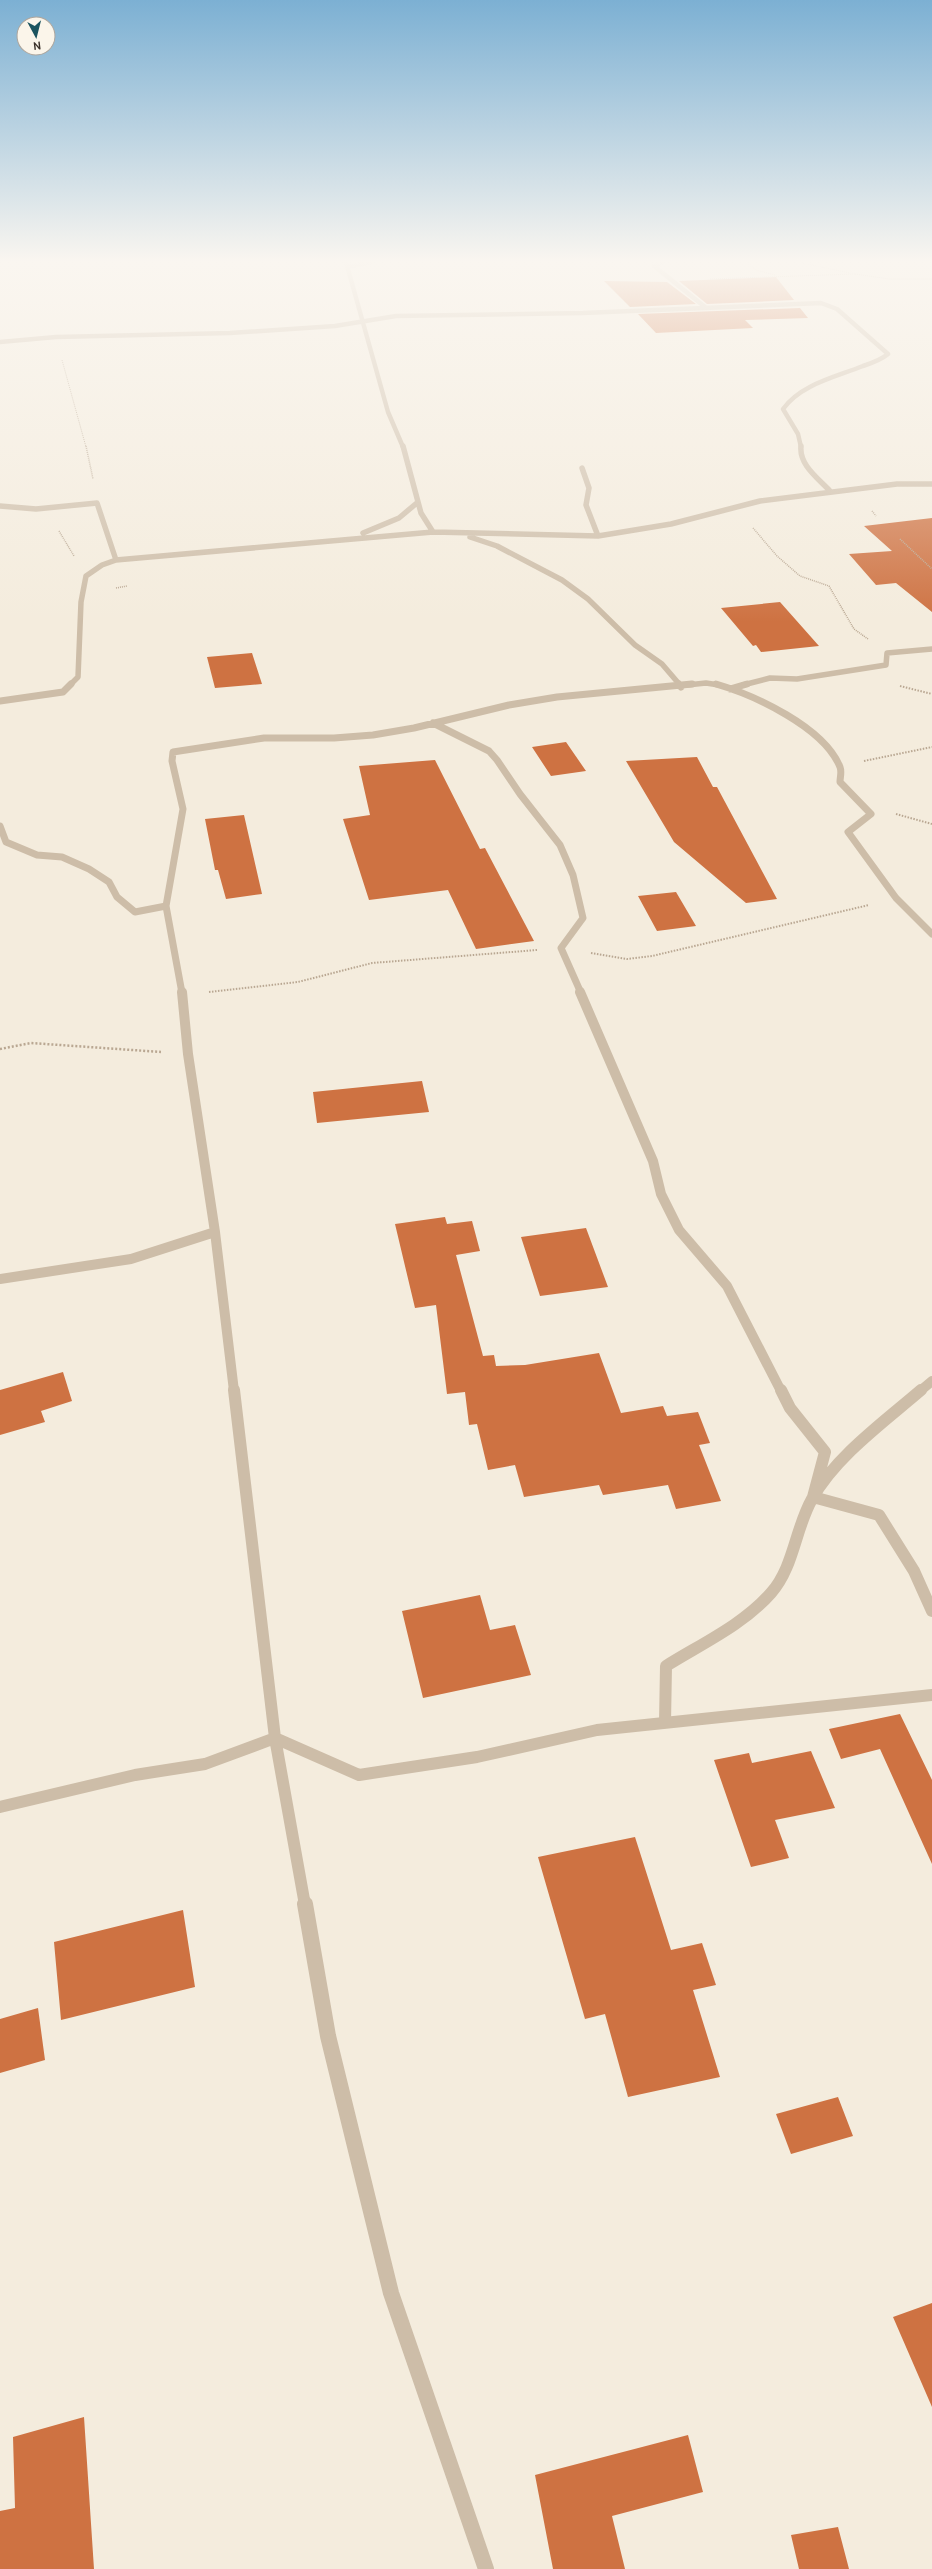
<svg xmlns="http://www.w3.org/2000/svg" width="932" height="2569" viewBox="0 0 932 2569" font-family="Cabin,sans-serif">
<rect width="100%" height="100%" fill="#f4ecdd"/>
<path fill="#ce7242" d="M 776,277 L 794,300 L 707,304 L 679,281 Z
M 604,281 L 667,282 L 696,304 L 630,307 Z
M 800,308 L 808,318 L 745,320 L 753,328 L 656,333 L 638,314 Z
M 932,518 L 932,612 L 896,583 L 876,585 L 849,554 L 892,551 L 864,526 Z
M 780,602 L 819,646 L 761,652 L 756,645 L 753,646 L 721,608 Z
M 252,653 L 262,684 L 215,688 L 207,657 Z
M 566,742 L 586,771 L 551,776 L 532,747 Z
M 697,757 L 713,787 L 717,787 L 777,899 L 746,903 L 674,842 L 626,761 Z
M 435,760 L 480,849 L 485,848 L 534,941 L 476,949 L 448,890 L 369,900 L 343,819 L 370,815 L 359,766 Z
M 244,815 L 262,894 L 226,899 L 218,870 L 215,870 L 205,819 Z
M 676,892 L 696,926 L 657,931 L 638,896 Z
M 422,1081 L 429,1112 L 317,1123 L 313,1092 Z
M 445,1217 L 447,1224 L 472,1221 L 480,1251 L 456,1255 L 483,1356 L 494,1355 L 496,1366 L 525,1365 L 599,1353 L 621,1413 L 663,1406 L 667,1416 L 698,1412 L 710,1443 L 699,1445 L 721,1501 L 676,1509 L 668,1485 L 603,1495 L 599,1485 L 524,1497 L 515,1465 L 488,1470 L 477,1424 L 469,1425 L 465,1392 L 447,1394 L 436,1305 L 415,1308 L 395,1224 Z
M 586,1228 L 608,1287 L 540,1296 L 521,1237 Z
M 63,1372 L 72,1401 L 41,1411 L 45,1422 L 0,1435 L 0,1390 Z
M 480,1595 L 490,1630 L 515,1625 L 531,1675 L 423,1698 L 402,1611 Z
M 900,1714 L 932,1780 L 932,1864 L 880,1749 L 841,1759 L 829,1729 Z
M 811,1751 L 835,1808 L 775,1820 L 789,1858 L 751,1867 L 714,1760 L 749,1753 L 752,1763 Z
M 635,1837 L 671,1950 L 702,1943 L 716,1985 L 693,1990 L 720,2077 L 628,2097 L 605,2014 L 585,2019 L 538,1857 Z
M 183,1910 L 195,1987 L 61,2020 L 54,1942 Z
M 38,2008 L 45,2060 L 0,2073 L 0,2019 Z
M 838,2097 L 853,2136 L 791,2154 L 776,2114 Z
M 932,2303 L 932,2407 L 893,2317 Z
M 84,2417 L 94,2569 L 0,2569 L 0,2511 L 15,2508 L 13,2437 Z
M 688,2435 L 703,2492 L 612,2516 L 625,2569 L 553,2569 L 535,2475 Z
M 838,2527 L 849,2569 L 799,2569 L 791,2535 Z"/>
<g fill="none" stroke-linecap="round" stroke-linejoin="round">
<path stroke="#b9a792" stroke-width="1" stroke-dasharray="1 1" stroke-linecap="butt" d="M 745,262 L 756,270 L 775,275
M 797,262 L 850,273
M 855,274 L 889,279 L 932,279
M 710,279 L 855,274
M 62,360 L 86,447"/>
<path stroke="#b9a792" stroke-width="1.5" stroke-dasharray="1 1" stroke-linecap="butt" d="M 86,446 L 93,479
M 872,511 L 876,516
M 753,528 L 777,556 L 800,576 L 829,586 L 854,629 L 868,639
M 59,531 L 74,556
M 900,539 L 932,569
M 116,588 L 127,586"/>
<path stroke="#b9a792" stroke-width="2" stroke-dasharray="1.5 1.5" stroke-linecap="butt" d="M 900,686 L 932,694
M 864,761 L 932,747
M 896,814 L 932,824
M 591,953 L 627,959 L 652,956 L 869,905
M 209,992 L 298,982 L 372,963 L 537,950"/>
<path stroke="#b9a792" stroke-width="2.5" stroke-dasharray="2 2" stroke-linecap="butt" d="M 0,1049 L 31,1043 L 161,1052"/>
<path stroke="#cdbda8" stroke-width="4.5" d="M 346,262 L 388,412 L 403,447
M 663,262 L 654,266 L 705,307
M 347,267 L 371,262
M 0,342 L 56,337 L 230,333 L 335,326 L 396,316 L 583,313 L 821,303 L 837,309 L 888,354 C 881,360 872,363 863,366 C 836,377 801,384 783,409 L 798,434 L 801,447"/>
<path stroke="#cdbda8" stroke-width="5.5" d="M 403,446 L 421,513 L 433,532
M 801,446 C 799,465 818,478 830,491
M 582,468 L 589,488 L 586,505 L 598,536
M 0,506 L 36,509 L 97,503 L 116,560
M 363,533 L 399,518 L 418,502
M 470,537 L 497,546 L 562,580 L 588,599 L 635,645 L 662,664 L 680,685
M 70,685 L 78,677 L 81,602 L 86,576 L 102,565 L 116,560 L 433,532 L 598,536 L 671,524 L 760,501 L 897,484 L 932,484
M 687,685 L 706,683 L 719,685
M 743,685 L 770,678 L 797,679 L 886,665 L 887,653 L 932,649"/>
<path stroke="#cdbda8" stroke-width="7" d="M 679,684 L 681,687
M 716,684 C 754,695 824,727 840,767 C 842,772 840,777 840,782 L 871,814 L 848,832 L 896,898 L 932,934
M 730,689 L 747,684
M 0,701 L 63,692 L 71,684
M 433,723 L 489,751 L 497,760 L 520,794 L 560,845 L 573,875 L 583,918 L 561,948 L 581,993
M 0,826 L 6,842 L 37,855 L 62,857 L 89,869 L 109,882 L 117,897 L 135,912 L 166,906
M 182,993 L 166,906 L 183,809 L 172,761 L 173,752 L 264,738 L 334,738 L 373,735 L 414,728 L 509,705 L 557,697 L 692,684"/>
<path stroke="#cdbda8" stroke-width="10" d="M 182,992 L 188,1054 L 215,1232 L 234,1391
M 580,992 L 653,1161 L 661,1194 L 679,1230 L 727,1286 L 781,1391
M 0,1279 L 131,1259 L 215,1232
M 920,1391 L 932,1381"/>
<path stroke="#cdbda8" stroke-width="12" d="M 234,1390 L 275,1738 L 305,1905
M 781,1390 L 790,1408 L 825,1452 L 813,1497 L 879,1515 L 914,1571 L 932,1611
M 665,1723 L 666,1666 C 701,1644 743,1625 771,1593 C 794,1567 795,1529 812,1499 C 835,1457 885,1421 921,1390
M 0,1807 L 135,1775 L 205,1764 L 275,1738 L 359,1775 L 477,1757 L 597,1730 L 932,1695"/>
<path stroke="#cdbda8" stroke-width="16" d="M 305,1904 L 328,2036 L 391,2293 L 486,2569"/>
</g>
<linearGradient id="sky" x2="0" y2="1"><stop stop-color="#7cb0d3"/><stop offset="0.42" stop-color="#faf6f0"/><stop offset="1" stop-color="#faf6f0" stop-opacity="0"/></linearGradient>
<rect width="932" height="622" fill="url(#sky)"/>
<g transform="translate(36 36) rotate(173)"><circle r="19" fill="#fbf5ea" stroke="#aea69d"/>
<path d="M0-3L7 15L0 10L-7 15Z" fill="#1b535e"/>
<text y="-6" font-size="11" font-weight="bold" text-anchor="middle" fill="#3a3029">N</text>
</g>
</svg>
